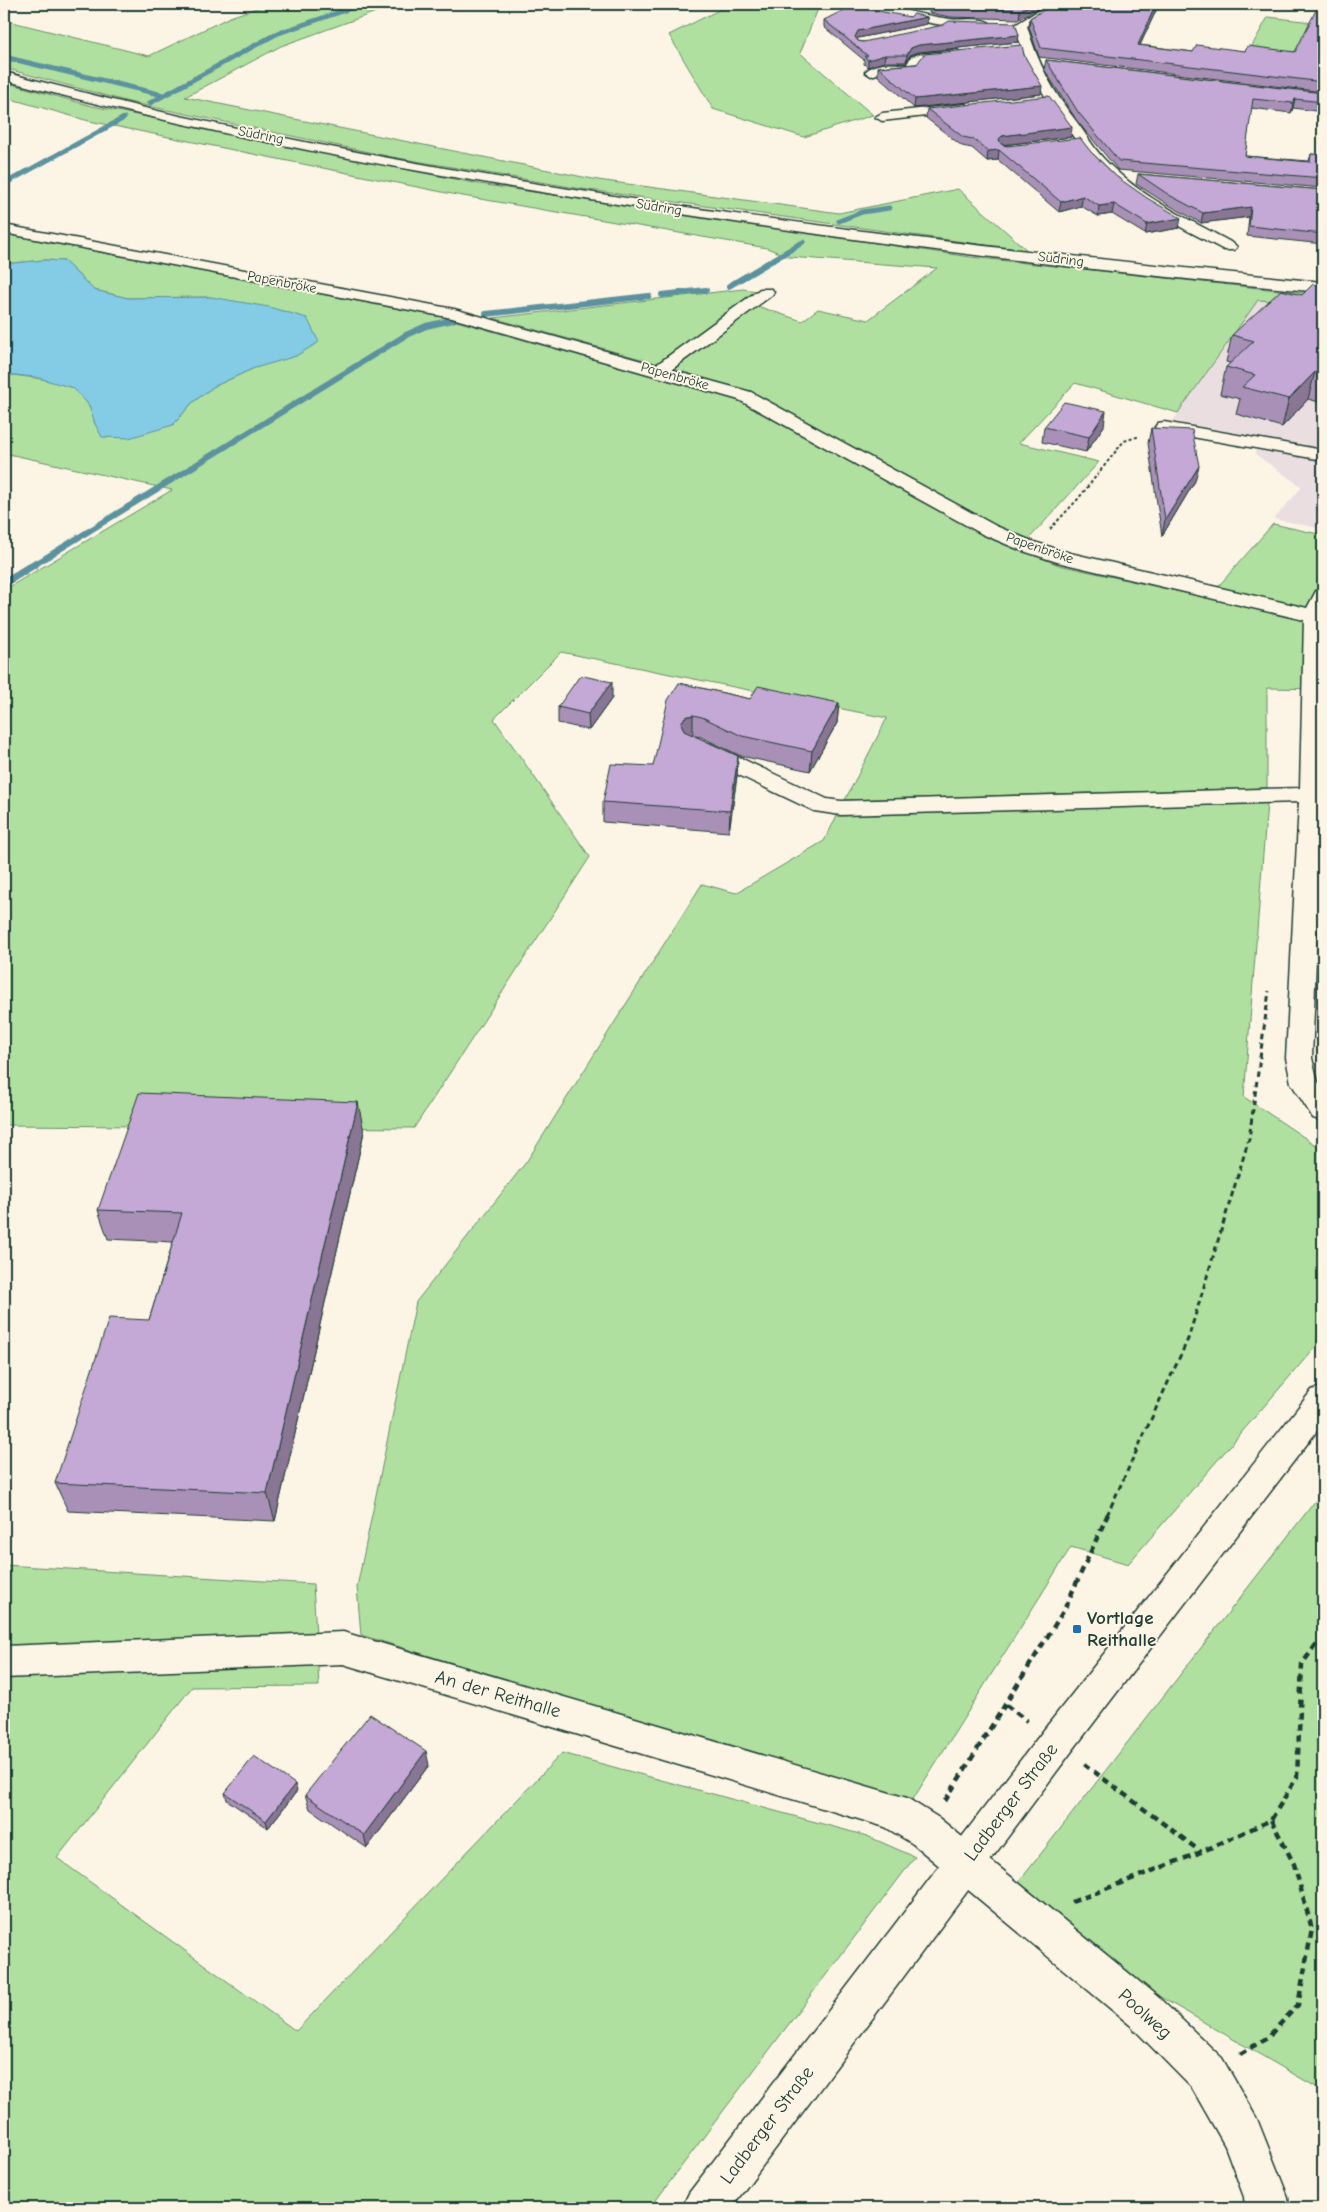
<svg xmlns="http://www.w3.org/2000/svg" width="1327" height="2212" viewBox="0 0 1327 2212" font-family="'Comic Neue',sans-serif">
<rect width="100%" height="100%" fill="#fcf5e5"/>
<filter id="ink" filterUnits="userSpaceOnUse"><feTurbulence type="fractalNoise" baseFrequency=".02" numOctaves="2"/><feDisplacementMap in="SourceGraphic" scale="10" xChannelSelector="R" yChannelSelector="G"/><feConvolveMatrix kernelMatrix="1 2 1 2 8 2 1 2 1" color-interpolation-filters="sRGB"/></filter>
<g filter="url(#ink)">
<path fill="#ebdee0" d="M 1258,300 L 1323,304 L 1323,529 L 1274,519 L 1302,487 L 1255,454 L 1259,437 L 1173,421 Z"/>
<path fill="#b0e09f" stroke="#688e6a" d="M 268,4 L 398,4 L 281,46 L 185,97 L 598,180 L 839,213 L 958,189 L 1028,251 L 582,189 L 392,157 L 129,102 L 4,68 L 4,20 L 149,56 L 230,17 Z
M 731,4 L 820,4 L 800,53 L 873,115 L 804,137 L 713,109 L 669,35 Z
M 1268,17 L 1303,21 L 1323,26 L 1323,55 L 1248,53 Z
M 4,82 L 92,106 L 479,184 L 970,257 L 1323,295 L 1323,304 L 1258,300 L 1178,413 L 1075,383 L 1019,443 L 1099,462 L 1026,542 L 751,392 L 673,370 L 757,306 L 802,321 L 818,309 L 868,320 L 937,268 L 789,257 L 767,248 L 457,195 L 89,121 L 4,97 Z
M 4,234 L 442,317 L 737,400 L 981,534 L 1059,565 L 1208,598 L 1273,524 L 1323,535 L 1323,689 L 1267,688 L 1267,788 L 845,800 L 887,718 L 561,652 L 494,719 L 590,857 L 414,1128 L 4,1125 L 4,590 L 172,490 L 4,453 L 4,374 C 20,376 60,380 73,388 C 86,395 91,411 95,424 L 173,425 L 192,403 L 213,387 L 252,369 L 211,297 L 128,298 L 94,290 L 64,261 L 44,260 L 4,264 Z
M 743,289 L 757,291 L 659,364 L 493,318 Z
M 1267,803 L 1244,1097 L 1323,1150 L 1323,1338 L 1128,1564 L 1071,1547 L 910,1804 L 361,1635 L 357,1587 L 416,1302 L 527,1161 L 702,884 L 736,893 L 824,841 L 837,816 Z
M 1323,1491 L 1323,2091 L 1001,1905 Z
M 4,1565 L 313,1584 L 319,1686 L 192,1687 L 57,1858 L 296,2031 L 562,1753 L 867,1836 L 915,1857 L 650,2208 L 4,2208 Z"/>
<path fill="#84cbe5" stroke="#5c929e" d="M 44,260 L 64,261 L 94,290 L 128,298 L 211,297 L 269,307 L 307,318 L 319,342 L 296,356 L 252,369 L 213,387 L 192,403 L 173,425 L 129,438 L 102,437 L 95,424 L 89,405 L 73,388 L 35,377 L 4,374 L 4,264 Z"/>
<g fill="none" stroke-linecap="round" stroke-linejoin="round">
<path stroke="#5c929e" stroke-width="5" d="M 4,57 L 163,95
M 150,103 L 276,34 L 363,4
M 4,184 L 124,118
M 839,221 L 862,212 L 889,208
M 796,246 L 803,242"/>
<path stroke="#5c929e" stroke-width="6" d="M 729,286 L 798,245
M 662,295 L 706,290
M 486,314 L 649,296
M 34,565 L 406,335 L 426,326 L 453,320"/>
<path stroke="#5c929e" stroke-width="8" d="M 4,583 L 36,563"/>
<defs>
<path id="minor" d="M 850,4 C 884,2 916,15 950,19 C 961,21 983,16 991,24 C 979,37 877,12 856,8 Z
M 1049,4 L 1063,4 L 1027,26 C 1037,62 1053,92 1076,121 C 1085,133 1093,147 1103,158 C 1139,197 1189,219 1234,244 L 1237,247 L 1234,250 L 1224,250 C 1178,225 1128,203 1093,164 C 1083,153 1076,139 1066,127 C 1042,95 1025,64 1015,25 Z
M 957,50 L 963,54 L 961,57 L 922,61 L 916,71 L 912,72 L 883,72 L 871,76 L 865,72 C 875,61 893,64 907,64 L 911,57 L 919,54 Z
M 965,104 L 972,108 L 970,111 L 882,121 L 875,117 L 882,113 Z
M 4,225 L 454,309 L 656,365 L 760,289 L 772,289 L 774,292 L 772,295 L 671,370 L 751,392 L 996,526 L 1034,542 L 1070,553 L 1307,608 L 1316,591 L 1323,589 L 1323,795 L 1312,1058 L 1318,1082 L 1323,1089 L 1323,1121 L 1313,1118 L 1291,1083 L 1286,1058 L 1299,802 L 841,815 L 814,811 L 695,754 L 692,749 L 695,744 L 703,742 L 711,744 L 827,799 L 841,801 L 1300,788 L 1304,620 L 1057,562 L 1020,550 L 982,534 L 739,400 L 452,318 L 4,233 Z
M 1164,422 L 1323,450 L 1323,460 L 1158,431 L 1155,427 L 1158,423 Z
M 343,1632 L 907,1798 L 939,1818 L 1158,1997 L 1222,2058 L 1257,2119 L 1288,2197 L 1289,2208 L 1245,2208 L 1244,2197 L 1225,2146 L 1192,2088 L 1130,2025 L 913,1844 L 885,1827 L 343,1664 L 4,1678 L 4,1646 Z"/>
<path id="major" d="M 4,72 C 63,87 121,103 180,116 C 556,198 940,245 1323,282 L 1323,292 C 1094,272 864,243 636,207 C 423,174 211,136 4,80 Z
M 1323,1386 L 1323,1423 L 1069,1755 L 731,2208 L 682,2208 L 689,2193 L 1043,1731 L 1312,1390 Z"/>
</defs>
<use href="#minor" stroke="#1f3d34" stroke-width="3"/>
<use href="#major" stroke="#1f3d34" stroke-width="3"/>
<path stroke="#1f3d34" stroke-width="2" stroke-dasharray="3 2.5" stroke-linecap="butt" d="M 1050,529 L 1078,499 L 1124,441 L 1140,436"/>
<path stroke="#1f3d34" stroke-width="3" stroke-dasharray="5.5 4" stroke-linecap="butt" d="M 1107,1515 L 1188,1339 L 1249,1139 L 1269,991"/>
<path stroke="#1f3d34" stroke-width="4.5" stroke-dasharray="7 5" stroke-linecap="butt" d="M 1006,1705 L 1027,1721
M 1084,1764 L 1201,1852
M 945,1801 L 1064,1610 L 1108,1514
M 1072,1902 L 1201,1852 L 1271,1820 L 1297,1777 L 1302,1664 L 1323,1635
M 1240,2054 L 1267,2038 L 1298,2005 L 1312,1929 L 1294,1864 L 1271,1820"/>
<use href="#minor" fill="#fcf5e5" fill-rule="evenodd"/>
<use href="#major" fill="#fcf5e5" fill-rule="evenodd"/>
</g>
<path fill="#a990b7" stroke="#1f3d34" d="M 930,4 L 1046,4 L 1019,19 L 950,17 L 929,13 Z
M 1054,4 L 1159,4 L 1140,45 L 1193,52 L 1245,51 L 1295,52 L 1323,4 L 1323,92 L 1039,57 L 1029,27 L 1030,18 Z
M 910,17 L 927,17 L 927,24 L 858,38 L 857,39 L 858,41 L 863,42 L 1018,42 L 919,52 L 910,55 L 906,62 L 884,62 L 868,67 L 864,64 L 864,60 L 824,27 L 824,20 Z
M 1024,55 L 1041,94 L 914,108 L 878,76 L 878,67 Z
M 1046,60 L 1323,93 L 1323,112 L 1293,108 L 1291,113 L 1251,108 L 1245,156 L 1309,161 L 1311,154 L 1323,155 L 1323,188 L 1118,170 L 1077,121 L 1044,69 Z
M 927,109 L 1071,137 L 1003,145 L 1007,146 L 1091,152 L 1117,177 L 1179,228 L 1145,234 L 1112,214 L 1098,216 L 1081,206 L 1059,212 L 998,160 L 987,161 L 972,148 L 962,146 L 926,118 Z
M 1138,174 L 1323,190 L 1323,244 L 1247,236 L 1249,217 L 1201,223 L 1167,204 L 1136,184 Z
M 1323,287 L 1323,403 L 1308,399 L 1282,427 L 1236,414 L 1240,399 L 1220,394 L 1226,367 L 1230,363 L 1226,362 L 1232,335 L 1302,295 Z
M 1104,426 L 1086,452 L 1042,442 L 1044,427 Z
M 1151,428 L 1195,481 L 1162,536 L 1148,443 Z
M 679,683 L 750,699 L 839,703 L 837,723 L 810,771 L 741,756 L 701,737 L 695,736 L 738,756 L 737,776 L 729,832 L 603,822 L 603,802 L 653,766 Z
M 612,698 L 589,730 L 558,723 L 558,707 Z
M 364,1132 L 275,1521 L 68,1511 L 55,1483 L 149,1320 L 173,1242 L 108,1239 L 98,1210 Z
M 429,1765 L 367,1848 L 310,1809 L 305,1795 Z
M 297,1791 L 268,1828 L 227,1800 L 225,1793 Z"/>
<path fill="#897695" stroke="#1f3d34" d="M 1032,4 L 1046,4 L 1019,19 L 1020,10 Z
M 1156,4 L 1159,4 L 1136,54 L 1138,45 Z
M 927,17 L 927,24 L 858,38 L 854,44 L 855,37 L 858,31 Z
M 1019,35 L 1018,42 L 919,52 L 910,55 L 906,62 L 907,55 L 911,48 L 919,45 Z
M 885,55 L 884,62 L 868,67 L 868,60 Z
M 1042,86 L 1041,94 L 914,108 L 915,99 Z
M 1295,99 L 1293,108 L 1291,113 L 1293,103 Z
M 1072,127 L 1071,137 L 1001,145 L 999,139 L 1002,136 Z
M 999,150 L 998,160 L 987,161 L 988,151 Z
M 1083,196 L 1081,206 L 1059,212 L 1061,202 Z
M 1114,204 L 1112,214 L 1098,216 L 1099,206 Z
M 1251,207 L 1249,217 L 1201,223 L 1203,213 Z
M 1181,218 L 1179,228 L 1145,234 L 1147,224 Z
M 1315,372 L 1308,399 L 1282,427 L 1289,399 Z
M 1106,411 L 1104,426 L 1086,452 L 1089,437 Z
M 1199,466 L 1195,481 L 1162,536 L 1165,520 Z
M 612,682 L 612,698 L 589,730 L 588,714 Z
M 839,703 L 837,723 L 810,771 L 812,751 Z
M 693,715 L 693,735 L 685,737 L 681,723 L 685,717 Z
M 738,756 L 737,776 L 729,832 L 730,811 Z
M 358,1102 L 364,1132 L 275,1521 L 267,1493 Z
M 426,1751 L 429,1765 L 367,1848 L 364,1835 Z
M 295,1784 L 297,1791 L 268,1828 L 266,1821 Z"/>
<path fill="#c4a8d5" stroke="#1f3d34" d="M 930,4 L 1032,4 L 1020,10 L 951,8 Z
M 1054,4 L 1156,4 L 1138,45 L 1193,52 L 1197,45 L 1245,51 L 1248,46 L 1295,52 L 1319,4 L 1323,4 L 1323,82 L 1041,48 L 1030,18 Z
M 852,6 L 910,17 L 914,14 L 927,17 L 858,31 L 855,37 L 858,41 L 863,42 L 943,25 L 949,21 L 1015,23 L 1019,35 L 919,45 L 911,48 L 907,55 L 885,55 L 868,60 L 864,56 L 868,56 L 824,20 Z
M 1022,45 L 1024,55 L 1042,86 L 915,99 L 878,67 L 917,64 L 924,54 Z
M 1046,60 L 1323,93 L 1323,102 L 1295,99 L 1293,103 L 1253,99 L 1245,156 L 1310,162 L 1311,154 L 1323,155 L 1323,178 L 1119,161 L 1078,112 Z
M 1049,96 L 1072,127 L 1002,136 L 999,139 L 1001,144 L 1007,146 L 1080,138 L 1091,152 L 1117,177 L 1147,198 L 1181,218 L 1147,224 L 1114,204 L 1099,206 L 1083,196 L 1061,202 L 999,150 L 988,151 L 973,139 L 963,137 L 927,109 Z
M 1138,174 L 1323,190 L 1323,234 L 1249,226 L 1251,207 L 1203,213 L 1169,195 Z
M 1313,284 L 1323,287 L 1323,374 L 1315,372 L 1289,399 L 1242,387 L 1255,375 L 1226,367 L 1254,341 L 1232,335 L 1281,290 L 1302,295 Z
M 1064,402 L 1106,411 L 1089,437 L 1044,427 Z
M 1151,428 L 1192,430 L 1199,466 L 1165,520 Z
M 583,676 L 612,682 L 588,714 L 558,707 L 579,677 Z
M 679,683 L 750,699 L 758,686 L 839,703 L 812,751 L 742,736 L 702,717 L 693,715 L 685,717 L 681,723 L 684,731 L 738,756 L 730,811 L 603,802 L 611,764 L 653,766 L 668,700 Z
M 139,1093 L 358,1102 L 267,1493 L 55,1483 L 109,1318 L 149,1320 L 182,1213 L 98,1210 Z
M 370,1714 L 426,1751 L 364,1835 L 305,1795 Z
M 254,1756 L 295,1784 L 266,1821 L 225,1793 Z"/>
</g>
<rect fill="#1f6fb2" stroke="#fcf5e5" stroke-width="2" x="1072" y="1624" width="10" height="10" rx="2.5"/>
<g text-anchor="middle" dominant-baseline="central" stroke-width="4" stroke-linejoin="round" paint-order="stroke">
<g font-size="14" fill="#1f3d34" stroke="#fcf5e5">
<text transform="translate(261 135) rotate(11)">Südring</text>
<text transform="translate(659 207) rotate(9)">Südring</text>
<text transform="translate(1061 259) rotate(7)">Südring</text>
<text transform="translate(282 282) rotate(11)">Papenbröke</text>
<text transform="translate(675 376) rotate(16)">Papenbröke</text>
<text transform="translate(1040 548) rotate(19)">Papenbröke</text>
</g>
<g font-size="19" font-weight="bold" fill="#1f3d34" stroke="#fcf5e5" text-anchor="start">
<text x="1087" y="1618">Vortlage<tspan x="1087" dy="22">Reithalle</tspan></text>
</g>
<g font-size="19" fill="#1f3d34" stroke="#fcf5e5">
<text transform="translate(498 1694) rotate(16)">An der Reithalle</text>
<text transform="translate(1011 1802) rotate(-53)">Ladberger Straße</text>
<text transform="translate(1145 2014) rotate(42)">Poolweg</text>
<text transform="translate(767 2125) rotate(-53)">Ladberger Straße</text>
</g>
</g>
<rect width="1327" height="2212" fill="none" stroke="#fcf5e5" stroke-width="20"/>
<rect x="10" y="10" width="1307" height="2192" fill="none" stroke="#1f3d34" stroke-width="2" filter="url(#ink)"/>
</svg>
